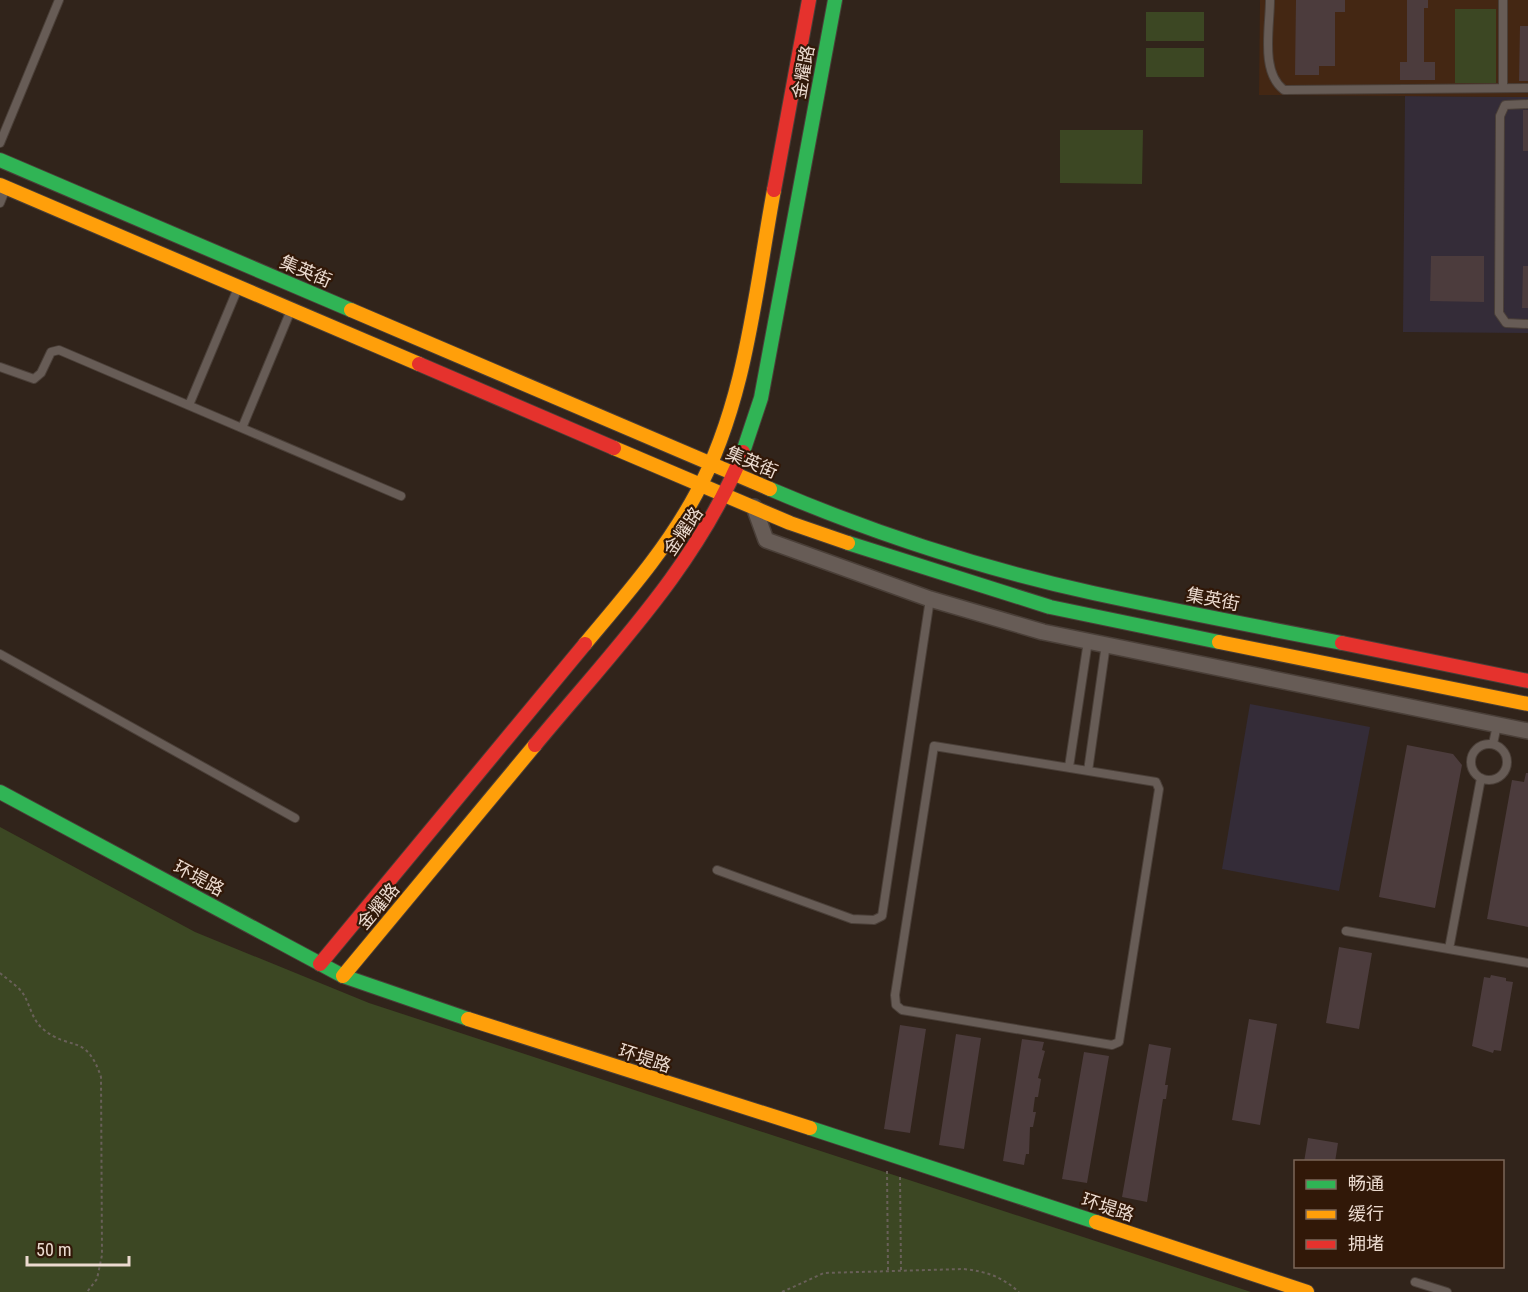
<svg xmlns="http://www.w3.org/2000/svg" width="1528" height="1292" viewBox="0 0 1528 1292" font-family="'Roboto Condensed','Noto Sans SC',sans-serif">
<rect width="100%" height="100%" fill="#31241b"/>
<path fill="#342c38" d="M 1405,96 L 1528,97 L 1528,333 L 1403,332 Z
M 1250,704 L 1370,727 L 1339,891 L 1222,869 Z"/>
<path fill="#442713" d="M 1260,0 L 1528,0 L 1528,97 L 1259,95 Z"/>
<path fill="#3c4723" d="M 1455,9 L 1496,9 L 1496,83 L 1455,83 Z
M 1146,12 L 1204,12 L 1204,41 L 1146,41 Z
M 1146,48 L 1204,48 L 1204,77 L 1146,77 Z
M 1060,130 L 1143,130 L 1142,184 L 1060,183 Z
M 0,827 L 195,932 L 369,1003 L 1251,1292 L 0,1292 Z"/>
<path fill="#4c3c3d" d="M 1296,0 L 1345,0 L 1345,12 L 1335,12 L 1335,66 L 1319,66 L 1319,75 L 1295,75 Z
M 1407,0 L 1428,0 L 1428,8 L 1424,8 L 1424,62 L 1435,62 L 1435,80 L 1400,80 L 1400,62 L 1407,62 Z
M 1520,26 L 1528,26 L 1528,81 L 1519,81 Z
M 1523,110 L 1528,110 L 1528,151 L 1523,151 Z
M 1431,256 L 1484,256 L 1484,302 L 1430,301 Z
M 1523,266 L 1528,266 L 1528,308 L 1522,308 Z
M 1407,745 L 1453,754 L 1462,765 L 1435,908 L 1379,897 Z
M 1526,773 L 1528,773 L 1528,927 L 1487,919 L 1512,780 L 1524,782 Z
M 1339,947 L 1372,953 L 1359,1029 L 1326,1023 Z
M 1491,975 L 1506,978 L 1506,981 L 1513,982 L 1501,1051 L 1494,1050 L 1493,1053 L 1472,1046 L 1484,977 L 1490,978 Z
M 1249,1019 L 1277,1024 L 1260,1125 L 1232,1120 Z
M 900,1025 L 926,1029 L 910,1133 L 884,1129 Z
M 956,1034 L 981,1038 L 964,1149 L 939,1145 Z
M 1022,1039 L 1044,1042 L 1042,1050 L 1045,1051 L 1038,1078 L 1041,1079 L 1038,1097 L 1035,1097 L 1033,1112 L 1036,1112 L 1033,1127 L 1030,1127 L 1029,1154 L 1026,1154 L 1024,1165 L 1003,1161 Z
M 1149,1044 L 1171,1048 L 1165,1085 L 1168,1085 L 1166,1099 L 1163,1099 L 1147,1202 L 1122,1197 Z
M 1084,1052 L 1109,1056 L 1087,1183 L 1062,1179 Z
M 1308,1138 L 1338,1143 L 1335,1162 L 1304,1162 Z"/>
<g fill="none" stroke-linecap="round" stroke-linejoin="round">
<defs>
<path id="lane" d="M 1270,0 C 1270,27 1260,72 1284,90 L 1528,88
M 1503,0 L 1503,88
M 1528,104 L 1505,105 L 1500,116 L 1499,313 L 1506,323 L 1528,324
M 0,143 L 59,0
M 0,203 L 6,188
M 0,367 L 34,379 L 41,373 L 51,352 L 59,350 L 401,496
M 189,405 L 238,288
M 242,428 L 291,310
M 0,654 L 295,818
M 1493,744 L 1497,725
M1471 762a18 18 0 1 1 36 0a18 18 0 1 1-36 0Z
M 934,746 L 1156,782 L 1159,789 L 1119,1042 L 1112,1045 L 902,1010 L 896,1005 L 895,995 Z
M 1069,767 L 1088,641
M 1088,771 L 1106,644
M 717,870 L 852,919 L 874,920 L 882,916 L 930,599
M 1346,931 L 1528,963
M 1449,949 L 1481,778
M 1415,1282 L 1447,1292"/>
<path id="street" d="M 754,507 L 766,540 L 930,599 L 1043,632 L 1528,731"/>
<path id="fast" d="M 0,160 L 351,310
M 743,452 L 761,398 L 835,0
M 770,489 C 873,533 984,569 1093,593 C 1176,611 1259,627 1342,643
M 848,543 L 1050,607 L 1219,642
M 0,792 L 343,976 L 468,1019
M 810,1128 L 1096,1222"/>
<path id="slow" d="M 0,185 L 419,364
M 351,310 L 770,489
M 614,448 L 790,523 L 848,543
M 1219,642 L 1528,704
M 585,644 C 625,596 666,550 696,494 C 746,402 755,292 774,190
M 343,976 L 535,745
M 468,1019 L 810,1128
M 1096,1222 L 1307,1292"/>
<path id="jam" d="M 774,190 L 809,0
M 419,364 L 614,448
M 1342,643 L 1528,681
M 535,745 C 611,653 698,565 743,452
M 320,964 L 585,644"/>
</defs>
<use href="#lane" stroke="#4a3f38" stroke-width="10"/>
<use href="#street" stroke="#4a3f38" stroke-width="18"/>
<use href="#fast" stroke="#4a3f38" stroke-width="16"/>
<use href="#slow" stroke="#4a3f38" stroke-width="16"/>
<use href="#jam" stroke="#4a3f38" stroke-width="16"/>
<path stroke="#696059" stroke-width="2" stroke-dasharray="3 3" stroke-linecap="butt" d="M 0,973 C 7,979 16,985 22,992 C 30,1003 31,1019 43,1029 C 70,1052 86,1032 101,1077 L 102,1255 L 97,1279 L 87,1292
M 887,1171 L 888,1270
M 900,1177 L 901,1270
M 782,1292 L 824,1273 L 963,1269 C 986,1271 1002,1277 1019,1292"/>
<use href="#lane" stroke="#675c56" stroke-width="8"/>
<use href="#street" stroke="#675c56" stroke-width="15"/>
<use href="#fast" stroke="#30b455" stroke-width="14"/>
<use href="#slow" stroke="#ff9f0a" stroke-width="14"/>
<use href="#jam" stroke="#e5322d" stroke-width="14"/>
</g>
<g text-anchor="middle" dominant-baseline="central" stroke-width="4.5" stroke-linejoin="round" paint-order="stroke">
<g font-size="18" fill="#ebdacf" stroke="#311808">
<text transform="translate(803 72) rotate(-80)">金耀路</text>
<text transform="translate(306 271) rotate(23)">集英街</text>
<text transform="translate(752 462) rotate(23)">集英街</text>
<text transform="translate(683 531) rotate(-56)">金耀路</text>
<text transform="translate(1213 599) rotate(11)">集英街</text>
<text transform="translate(199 878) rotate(28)">环堤路</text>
<text transform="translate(378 906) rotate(-50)">金耀路</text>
<text transform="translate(645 1058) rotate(18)">环堤路</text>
<text transform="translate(1108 1207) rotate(18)">环堤路</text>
</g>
</g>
<rect x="1294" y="1160" width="210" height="108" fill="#311808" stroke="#7b6658" stroke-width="1.5"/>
<rect x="1306" y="1180" width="30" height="9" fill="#30b455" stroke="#7b6658" stroke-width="1.5"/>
<text x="1348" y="1190" font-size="18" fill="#ebdacf">畅通</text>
<rect x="1306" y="1210" width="30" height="9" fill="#ff9f0a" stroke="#7b6658" stroke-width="1.5"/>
<text x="1348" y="1220" font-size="18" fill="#ebdacf">缓行</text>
<rect x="1306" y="1240" width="30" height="9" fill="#e5322d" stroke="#7b6658" stroke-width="1.5"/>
<text x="1348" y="1250" font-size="18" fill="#ebdacf">拥堵</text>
<path d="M27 1256v9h102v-9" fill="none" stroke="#ebdacf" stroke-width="3"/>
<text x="36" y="1256" font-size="18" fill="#ebdacf" stroke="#311808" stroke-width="4.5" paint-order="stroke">50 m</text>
</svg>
